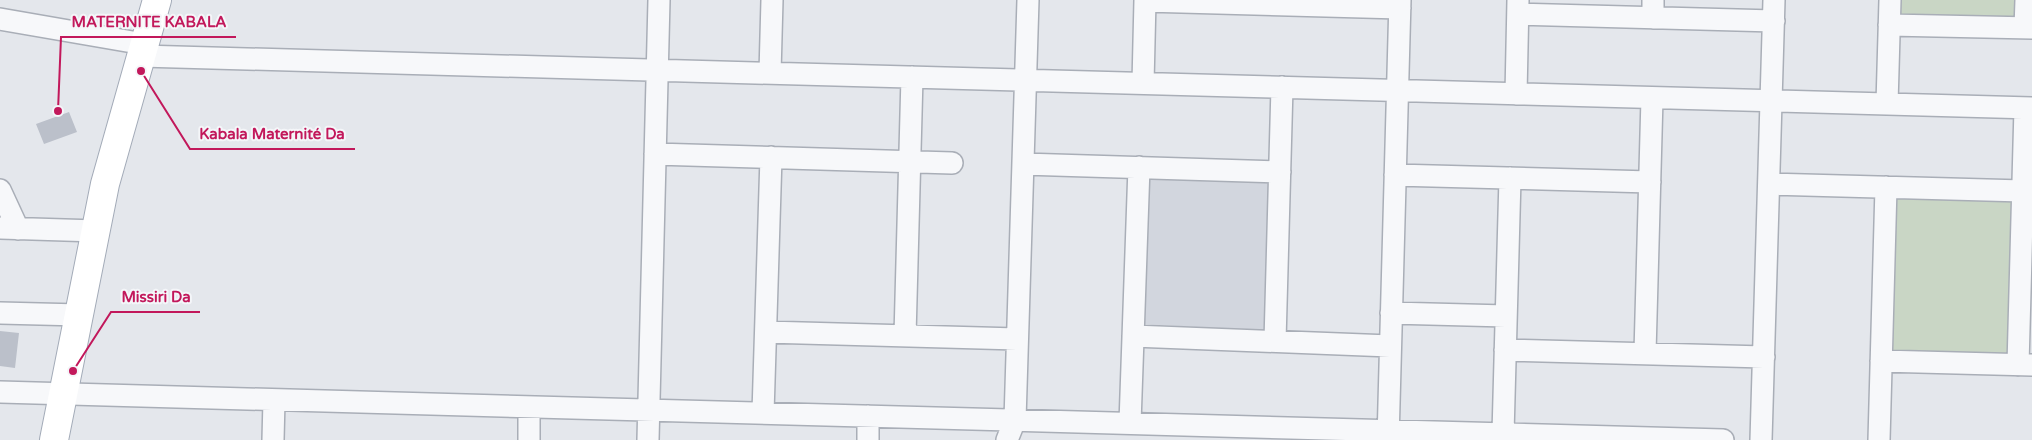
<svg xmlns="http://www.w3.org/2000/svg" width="2032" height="440" viewBox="0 0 2032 440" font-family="'Varela Round',sans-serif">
<rect width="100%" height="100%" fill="#e4e7ec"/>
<path fill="#d2d6de" d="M 1150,177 L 1276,183 L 1268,331 L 1142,324 Z"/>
<path fill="#c9d6c5" d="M 1895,0 L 2022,0 L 2021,23 L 1894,19 Z
M 1890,192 L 2017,195 L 2012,361 L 1886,357 Z"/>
<path fill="#bbc0ca" d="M 69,112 L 77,132 L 44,144 L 36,124 Z
M 0,331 L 19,333 L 15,368 L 0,366 Z"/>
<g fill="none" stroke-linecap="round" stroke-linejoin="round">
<defs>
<path id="minor" d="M 1145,1 L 1400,8
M 1518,14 L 1774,21
M 1653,18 L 1653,0
M 0,19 L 144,44
M 1889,25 L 2032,28
M 2025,28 L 2026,0
M 141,56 L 2032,108
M 770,73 L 772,0
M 1143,83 L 1145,0
M 1516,94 L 1518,0
M 1887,104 L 1890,0
M 655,154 L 952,163
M 1023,164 L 1280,172
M 1395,175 L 1650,182
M 1769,184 L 2023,191
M 0,190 L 18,229
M 0,228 L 97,231
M 0,313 L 80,315
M 1391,313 L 1506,316
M 766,332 L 1017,339
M 905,336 L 912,77
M 1133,336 L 1390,346
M 1275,341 L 1282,87
M 1505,350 L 1764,357
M 1645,353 L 1652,98
M 1881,361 L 2032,365
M 2018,365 L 2025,108
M 0,392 L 1723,440
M 763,413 L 771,157
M 1130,423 L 1139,167
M 1503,434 L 1510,178
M 273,440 L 274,400
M 529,440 L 529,407
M 648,440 L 659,0
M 868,440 L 868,416
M 1007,440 L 1015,420 L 1028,0
M 1388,440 L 1400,0
M 1761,440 L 1774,0
M 1879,440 L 1886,187"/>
<path id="major" d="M 54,440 L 105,184 L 157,0"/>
</defs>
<use href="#minor" stroke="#a9aeb7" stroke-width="24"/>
<use href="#major" stroke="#a3abb8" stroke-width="30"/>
<use href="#minor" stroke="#f7f8fa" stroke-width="21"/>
<use href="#major" stroke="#fff" stroke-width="28"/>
</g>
<path fill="none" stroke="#c2185b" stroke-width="2" d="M58 111L61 37H236M141 71L190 149H355M73 371L111 312H200"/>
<g fill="#c2185b" stroke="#f4f6f9" stroke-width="2">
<circle cx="58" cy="111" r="5"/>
<circle cx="141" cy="71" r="5"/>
<circle cx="73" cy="371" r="5"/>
</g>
<g font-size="15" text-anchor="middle" font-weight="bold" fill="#c2185b" stroke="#f4f6f9" stroke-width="4" stroke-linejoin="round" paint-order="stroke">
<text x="149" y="27">MATERNITE KABALA</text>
<text x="272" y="139">Kabala Maternité Da</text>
<text x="156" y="302">Missiri Da</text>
</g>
</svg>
